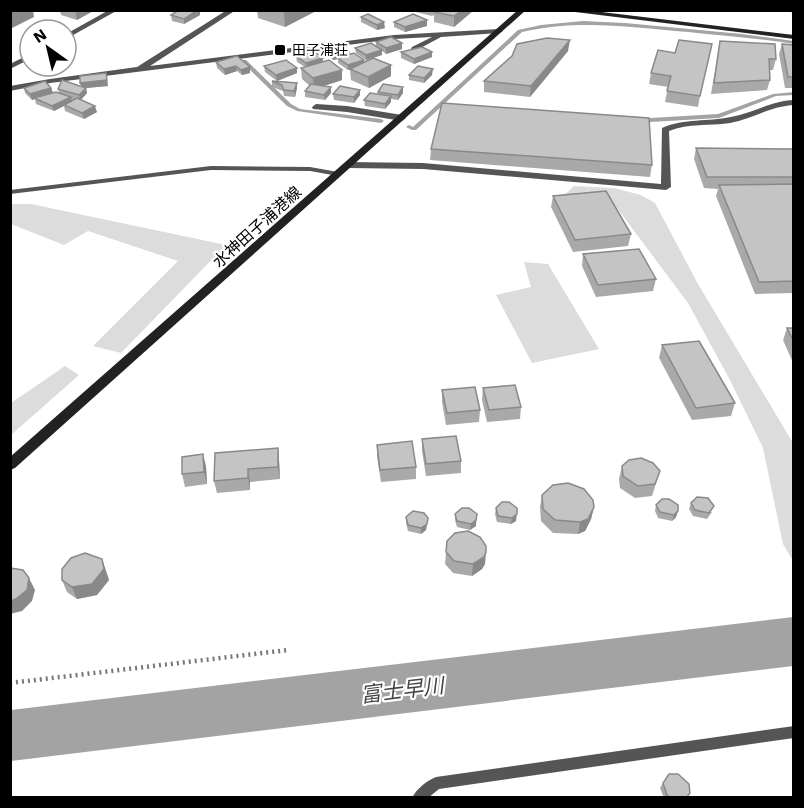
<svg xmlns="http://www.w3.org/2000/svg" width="804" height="808" viewBox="0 0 804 808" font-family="'Work Sans','Noto Sans JP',sans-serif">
<rect width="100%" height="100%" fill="#fff"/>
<path fill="#dcdcdc" d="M 574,186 L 614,188 L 641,195 L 655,203 L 698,284 L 793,443 L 793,561 L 783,544 L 763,448 L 730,380 L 688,303 L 611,200 L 564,195 Z
M 10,204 L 31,204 L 226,245 L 121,353 L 93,346 L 178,261 L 88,231 L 64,245 L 11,224 Z
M 524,262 L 548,264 L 599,349 L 532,363 L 496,295 L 531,287 Z
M 65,366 L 79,375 L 11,435 L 11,403 Z"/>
<path fill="#a3a3a3" d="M 793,617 L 793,666 L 11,761 L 11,710 Z"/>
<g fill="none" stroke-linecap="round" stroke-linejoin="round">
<path fill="#a3a3a3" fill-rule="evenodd" d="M 583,21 L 625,23 L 742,34 L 794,41 L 794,44 C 758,38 723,36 688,32 C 630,27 579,19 522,32 L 416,130 L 412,130 L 406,127 L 409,125 L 413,127 L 518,30 L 541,25 Z
M 242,60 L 246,60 L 291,104 L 300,109 L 381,119 L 384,121 L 381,123 L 297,111 L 287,106 L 242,62 Z
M 794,92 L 794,95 L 776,96 L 719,118 L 650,122 L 647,120 L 650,118 L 718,114 L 773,94 Z"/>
<path stroke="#777" stroke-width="4.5" stroke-dasharray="2 4" stroke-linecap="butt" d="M 10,683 L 288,650"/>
<path fill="#555" fill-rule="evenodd" d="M 211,166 L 310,167 L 338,172 L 341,174 L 338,176 L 310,171 L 211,170 L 10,194 L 10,190 Z
M 794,726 L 794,738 L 439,789 L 428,798 L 412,798 C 416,789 428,780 436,777 Z"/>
<path fill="#555" fill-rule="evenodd" d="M 109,10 L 118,10 L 66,39 L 66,34 Z
M 227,10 L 236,10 L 150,66 L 394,35 L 499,29 L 503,31 L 499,33 L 441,37 L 415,51 L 411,49 L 412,47 L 432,37 L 394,39 L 50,83 L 10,91 L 10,86 L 50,79 L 137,67 Z
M 30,54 L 30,59 L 10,69 L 10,64 Z
M 794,100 L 794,105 C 771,106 752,119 730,123 C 709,126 689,123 669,131 L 671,187 L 666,190 L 423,169 L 348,168 L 343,165 L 348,162 L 423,163 L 661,184 L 662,128 C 685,118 707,122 731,117 C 753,113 771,101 794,100 Z
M 316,104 L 347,106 L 402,115 L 406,118 L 402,121 L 347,112 L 313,109 L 312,107 Z"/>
<path fill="#222" fill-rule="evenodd" d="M 518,10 L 526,10 L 15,468 L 10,470 L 10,457 Z
M 559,10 L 585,10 L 794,35 L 794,39 Z"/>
</g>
<path fill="#a9a9a9" d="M 60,10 L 95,10 L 77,20 L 61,15 Z
M 179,10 L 200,10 L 200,15 L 184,24 L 172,21 L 171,15 Z
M 257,10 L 318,10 L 285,27 L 258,18 Z
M 416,10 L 474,10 L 454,27 L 434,22 L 434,15 L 432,16 L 416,12 Z
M 783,10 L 794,10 L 794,13 Z
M 361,17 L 385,28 L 377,30 L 361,22 Z
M 394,22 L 427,26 L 405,32 L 394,27 Z
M 720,41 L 776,59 L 773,70 L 770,70 L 770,80 L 767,90 L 711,94 Z
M 376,42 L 402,49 L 386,54 L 382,51 L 382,55 L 373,58 L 391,65 L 391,76 L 369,88 L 351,80 L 350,70 L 348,70 L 338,63 L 338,59 L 333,60 L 324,53 L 323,48 L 349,50 L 350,54 L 364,62 L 372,58 L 366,60 L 356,53 L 355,48 L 376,46 Z
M 782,44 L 794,45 L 794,88 L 785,88 L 779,54 Z
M 568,51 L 530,97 L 484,92 L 484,81 Z
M 401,52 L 432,57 L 414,64 L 401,58 Z
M 675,53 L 700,96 L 698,107 L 665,102 L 668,87 L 649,84 L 651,73 Z
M 237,56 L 250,73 L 242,75 L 237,71 L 225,75 L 217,68 L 216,62 Z
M 296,56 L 323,58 L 323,62 L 342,70 L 342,80 L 324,86 L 331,93 L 325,100 L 305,97 L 305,91 L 310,86 L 302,79 L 301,68 L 305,67 L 297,62 Z
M 264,66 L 297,73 L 277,81 L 265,72 Z
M 106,73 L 108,86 L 86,88 L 87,93 L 81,100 L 97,112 L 84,119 L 65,111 L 64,106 L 54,111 L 36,104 L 35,99 L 32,100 L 25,93 L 24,88 L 51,88 L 53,93 L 59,93 L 58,89 L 81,86 L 80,83 Z
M 409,75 L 432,75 L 424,83 L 409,80 Z
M 272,81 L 297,83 L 297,88 L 295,97 L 284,96 L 283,91 L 272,87 Z
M 378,92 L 403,93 L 398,100 L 391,99 L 391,102 L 385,109 L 365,106 L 364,100 L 378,94 Z
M 333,94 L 360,95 L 354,103 L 334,100 Z
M 696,148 L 794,149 L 794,293 L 755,294 L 716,196 L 718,189 L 704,188 L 694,159 Z
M 431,149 L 652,165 L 650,177 L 430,160 Z
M 553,196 L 631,234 L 628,246 L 573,252 L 551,207 Z
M 583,254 L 656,279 L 653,291 L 596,297 L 582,266 Z
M 787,328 L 794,328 L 794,365 L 783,340 Z
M 662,345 L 735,403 L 731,416 L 692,420 L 659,358 Z
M 483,388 L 521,407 L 520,419 L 487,422 L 482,400 Z
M 442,390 L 480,410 L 479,422 L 446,425 L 442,402 Z
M 422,439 L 461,461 L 461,473 L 426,476 L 422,451 Z
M 377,445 L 416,467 L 416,479 L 381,482 L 377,457 Z
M 278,448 L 279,460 L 280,479 L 250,482 L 250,490 L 217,493 L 214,481 Z
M 206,466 L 207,484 L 185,487 L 182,474 Z
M 622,466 L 660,471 L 652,496 L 635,498 L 620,488 L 619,479 Z
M 542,495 L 594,507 L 591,519 L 585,531 L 578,534 L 553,533 L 541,521 L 540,507 Z
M 691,503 L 712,512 L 707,519 L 693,516 L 689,509 Z
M 656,505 L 678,511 L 676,517 L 672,521 L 658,518 L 655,511 Z
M 496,508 L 516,521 L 511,524 L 497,522 L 495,514 Z
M 455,514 L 477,514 L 476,526 L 470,530 L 457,527 L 455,520 Z
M 406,517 L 428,518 L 426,530 L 421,534 L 408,531 L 406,523 Z
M 447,541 L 485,564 L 482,569 L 472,576 L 453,573 L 445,564 Z
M 102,559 L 109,580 L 97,595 L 77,599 L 67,592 L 62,580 Z
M 663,783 L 688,798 L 664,798 L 660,788 Z"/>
<path fill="#898989" d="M 12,10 L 33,10 L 34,17 L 10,29 L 10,11 Z
M 75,10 L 95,10 L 77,20 Z
M 198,10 L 200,10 L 200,15 L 184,24 L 184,19 Z
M 288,10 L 318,10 L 285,27 L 284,12 Z
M 462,10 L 474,10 L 454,27 L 454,16 Z
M 427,20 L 427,26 L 405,32 L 405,27 Z
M 384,22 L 385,28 L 377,30 L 377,25 Z
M 570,40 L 568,51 L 530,97 L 531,86 Z
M 402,43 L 402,49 L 386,54 L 386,48 Z
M 349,50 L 350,55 L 338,58 L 338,59 L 333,60 L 333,55 Z
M 382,50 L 382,55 L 366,60 L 366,55 Z
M 432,52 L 432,57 L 414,64 L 414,59 Z
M 323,58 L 323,63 L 307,69 L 306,63 Z
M 364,60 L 364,65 L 348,70 L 348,65 Z
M 391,65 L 391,76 L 369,88 L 368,77 Z
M 236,66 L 237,71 L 225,75 L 224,69 Z
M 250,67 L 250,73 L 242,75 L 241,70 Z
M 297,68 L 297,73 L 277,81 L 276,75 Z
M 433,69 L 432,75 L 424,83 L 424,78 Z
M 342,70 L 342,80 L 314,89 L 313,78 Z
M 106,73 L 108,86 L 86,88 L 87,93 L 80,101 L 79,95 L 82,89 L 80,83 Z
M 297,83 L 297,88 L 295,97 L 294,91 Z
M 331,87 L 331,93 L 325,100 L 324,95 Z
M 403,87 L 403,93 L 398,100 L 398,95 Z
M 51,88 L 53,93 L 32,100 L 30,94 Z
M 360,90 L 360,95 L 354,103 L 354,97 Z
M 391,96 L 391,102 L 385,109 L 385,104 Z
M 71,97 L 72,103 L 64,105 L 64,106 L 54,111 L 52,106 Z
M 95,106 L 97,112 L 84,119 L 82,113 Z
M 278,448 L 279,460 L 280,479 L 278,467 Z
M 203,454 L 206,466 L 207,484 L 204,472 Z
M 248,469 L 250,482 L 250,490 L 248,478 Z
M 594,507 L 591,519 L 585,531 L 578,534 L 580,522 Z
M 678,511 L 676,517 L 672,521 L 674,515 Z
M 517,514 L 516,521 L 511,524 L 512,518 Z
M 428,518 L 426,530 L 421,534 L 421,528 Z
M 476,520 L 476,526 L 470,530 L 471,524 Z
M 486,552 L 485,564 L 482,569 L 472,576 L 473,564 Z
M 102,559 L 109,580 L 97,595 L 77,599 L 72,587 Z
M 29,578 L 35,590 L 32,601 L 22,611 L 10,614 L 10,601 Z"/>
<path fill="#c4c4c4" stroke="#898989" stroke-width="1.5" d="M 179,10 L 198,10 L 184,19 L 171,15 Z
M 435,10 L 462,10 L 454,16 L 434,12 Z
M 368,14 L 384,22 L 377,25 L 361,17 Z
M 413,14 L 427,20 L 405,27 L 394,22 Z
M 391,37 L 402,43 L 386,48 L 376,42 Z
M 547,38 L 570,40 L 531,86 L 484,81 L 512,56 L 517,44 Z
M 679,40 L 712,44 L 700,96 L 667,91 L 671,76 L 651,73 L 658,50 L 675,53 Z
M 720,41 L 775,44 L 776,59 L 769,59 L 770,80 L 714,83 Z
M 340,43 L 349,50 L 333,55 L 323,48 Z
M 371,43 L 382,50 L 366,55 L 355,48 Z
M 782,44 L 794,45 L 794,77 L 788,77 Z
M 422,47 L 432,52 L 414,59 L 401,52 Z
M 313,51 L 323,58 L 306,63 L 296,56 Z
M 354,53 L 364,60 L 348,65 L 338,58 Z
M 237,56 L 250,67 L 241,70 L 236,66 L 224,69 L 216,62 Z
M 373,58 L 391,65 L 368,77 L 350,69 Z
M 286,60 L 297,68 L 276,75 L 264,66 Z
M 329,60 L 342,70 L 313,78 L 301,68 Z
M 418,66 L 433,69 L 424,78 L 409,75 Z
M 106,73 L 107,80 L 80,83 L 80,76 Z
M 62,80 L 86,88 L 79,95 L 58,89 Z
M 45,81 L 51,88 L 30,94 L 24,88 Z
M 272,81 L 297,83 L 294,91 L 284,90 L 282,85 Z
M 311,84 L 331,87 L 324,95 L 305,91 Z
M 383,84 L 403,87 L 398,95 L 378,92 Z
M 340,86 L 360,90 L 354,97 L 333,94 Z
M 56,92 L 71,97 L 52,106 L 34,98 Z
M 370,93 L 391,96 L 385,104 L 364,100 Z
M 77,98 L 95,106 L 82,113 L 64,105 Z
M 442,103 L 649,118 L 652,165 L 431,149 Z
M 696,148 L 794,149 L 794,177 L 707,177 Z
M 794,184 L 794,281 L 759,282 L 719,185 Z
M 606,191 L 631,234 L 575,240 L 553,196 Z
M 639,249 L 656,279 L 598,285 L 583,254 Z
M 787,328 L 794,328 L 794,342 Z
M 699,341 L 735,403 L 696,408 L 662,345 Z
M 515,385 L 521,407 L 489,410 L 483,388 Z
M 475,387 L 480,410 L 447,413 L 442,390 Z
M 456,436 L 461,461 L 426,464 L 422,439 Z
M 412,441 L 416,467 L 380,470 L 377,445 Z
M 278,448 L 278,467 L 248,469 L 248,478 L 214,481 L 215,453 Z
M 203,454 L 204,472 L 182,474 L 182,457 Z
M 641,458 L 653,463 L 660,471 L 655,484 L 638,486 L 623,476 L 622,466 L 629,460 Z
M 568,483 L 584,489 L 593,500 L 594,507 L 588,519 L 580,522 L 555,520 L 543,509 L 542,495 L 553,485 Z
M 697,497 L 708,498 L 714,506 L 709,513 L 695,510 L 691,503 Z
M 662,499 L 669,499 L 678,505 L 678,511 L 674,515 L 660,512 L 656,505 Z
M 502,502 L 509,502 L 517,508 L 517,514 L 512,518 L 498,516 L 496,508 Z
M 462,508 L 469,508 L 477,514 L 476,520 L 471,524 L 457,521 L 455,514 Z
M 413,511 L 424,513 L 428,518 L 427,524 L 421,528 L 408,525 L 406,517 Z
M 468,531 L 480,537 L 486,546 L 486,552 L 484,557 L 473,564 L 454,561 L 446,552 L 447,541 L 455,533 Z
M 85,553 L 102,559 L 104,569 L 92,584 L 72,587 L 62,580 L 62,569 L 71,558 Z
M 10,568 L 23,570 L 29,578 L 27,590 L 16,599 L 10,601 Z
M 669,774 L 678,774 L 689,784 L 690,793 L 686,798 L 671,798 L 667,795 L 663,783 Z"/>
<rect fill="#000" stroke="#fff" stroke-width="2" x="274" y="44" width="12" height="12" rx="3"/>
<g text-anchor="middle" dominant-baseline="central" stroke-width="4.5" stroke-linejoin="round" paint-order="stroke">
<g font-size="14" fill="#000" stroke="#fff" text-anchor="start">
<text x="292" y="50">田子浦荘</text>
</g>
<g font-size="16" fill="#000" stroke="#fff">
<text transform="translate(257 227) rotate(-42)">水神田子浦港線</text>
</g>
<g font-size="21" font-style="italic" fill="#444" stroke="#fff">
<text transform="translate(402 690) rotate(-7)">富士早川</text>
</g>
</g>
<rect width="804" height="808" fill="none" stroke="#000000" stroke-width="24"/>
<g transform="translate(48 48) rotate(326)"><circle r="28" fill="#ffffff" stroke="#999999" stroke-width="1.5"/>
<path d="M0-4.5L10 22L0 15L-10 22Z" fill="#000000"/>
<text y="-9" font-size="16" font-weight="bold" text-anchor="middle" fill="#000000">N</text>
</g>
</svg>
